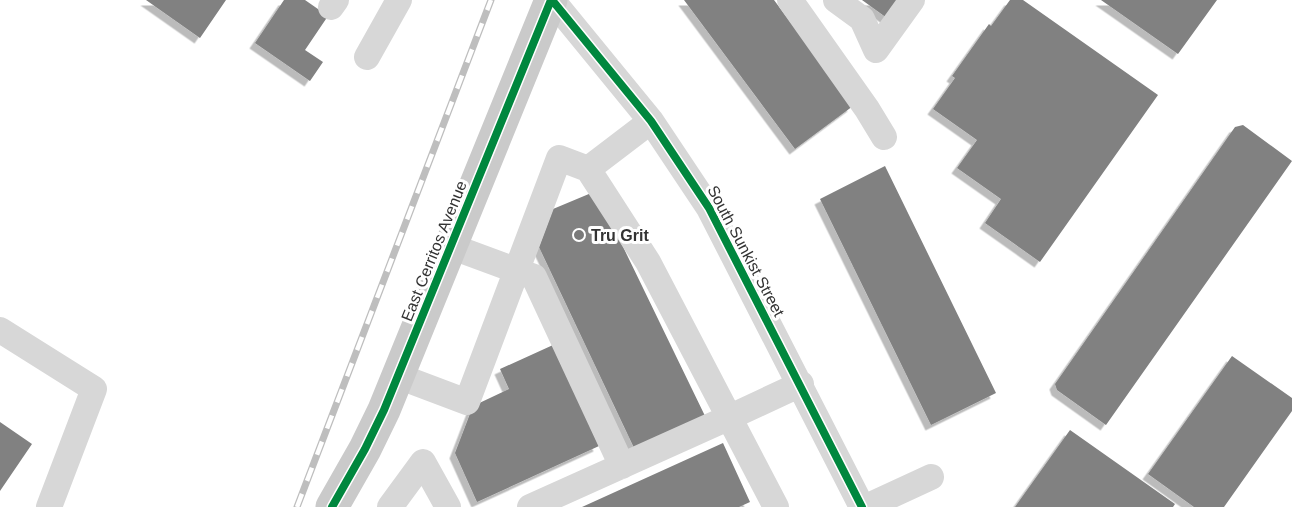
<svg xmlns="http://www.w3.org/2000/svg" width="1292" height="507" viewBox="0 0 1292 507" font-family="Arial,sans-serif">
<defs>
<filter id="shadow"><feDropShadow dx="-5.5" dy="5.5" stdDeviation="0" flood-color="#0004"/></filter>
</defs>
<rect width="100%" height="100%" fill="#fff"/>
<path fill="#818181" filter="url(#shadow)" d="M 146,0 L 226,0 L 200,38 Z
M 284,0 L 305,0 L 328,16 L 305,50 L 323,62 L 310,81 L 255,43 Z
M 684,0 L 774,0 L 853,106 L 795,149 Z
M 862,0 L 899,0 L 887,18 Z
M 1010,0 L 1023,0 L 1158,95 L 1040,262 L 985,223 L 1001,199 L 957,168 L 977,140 L 933,109 L 955,78 L 952,76 L 989,24 L 991,26 Z
M 1101,0 L 1217,0 L 1178,54 Z
M 1243,125 L 1292,161 L 1106,425 L 1057,390 L 1055,384 L 1235,127 Z
M 885,166 L 996,393 L 931,425 L 820,199 Z
M 596,191 L 706,418 L 636,452 L 539,247 L 553,209 Z
M 553,345 L 599,446 L 477,502 L 455,453 L 473,406 L 509,389 L 500,369 Z
M 1232,356 L 1292,398 L 1292,411 L 1224,507 L 1194,507 L 1148,474 Z
M 0,422 L 32,444 L 0,491 Z
M 1070,430 L 1175,504 L 1173,507 L 1015,507 Z
M 723,443 L 750,502 L 739,507 L 582,507 Z"/>
<g fill="none" stroke-linecap="round" stroke-linejoin="round">
<path stroke="#d7d7d7" stroke-width="26" d="M 552,0 L 651,121 L 709,208 L 862,507
M 790,0 L 867,109 L 884,137
M 836,0 L 862,19 L 876,50 L 912,0
M 331,7 L 336,0
M 367,57 L 399,0
M 651,121 L 588,169 L 648,262 L 776,507
M 450,246 L 534,277 L 622,466
M 0,330 L 94,389 L 49,507
M 398,376 L 467,402 L 559,158 L 588,169
M 390,507 L 423,462 L 448,507
M 530,507 L 728,418 L 801,384
M 866,507 L 931,477"/>
<path stroke="#cacaca" stroke-width="33" d="M 332,507 L 365,449 L 384,410 L 551,0"/>
<defs>
<path id="rail" d="M 297,507 L 491,0"/>
</defs>
<use href="#rail" stroke="#bebebe" stroke-width="7"/>
<use href="#rail" stroke="#fff" stroke-width="4.5" stroke-dasharray="14" stroke-linecap="butt"/>
<defs>
<path id="cycleway" d="M 552,0 L 651,121 L 709,208 L 862,507
M 332,507 L 365,449 L 384,410 L 551,0"/>
</defs>
<use href="#cycleway" stroke="#fff" stroke-width="11"/>
<use href="#cycleway" stroke="#00873e" stroke-width="8"/>
</g>
<circle fill="#7a7a7a" stroke="#fff" stroke-width="2" cx="579" cy="235" r="6"/>
<g text-anchor="middle" dominant-baseline="central" stroke-width="6" stroke-linejoin="round" paint-order="stroke">
<g font-size="16" font-weight="bold" fill="#333" stroke="#fff" text-anchor="start">
<text x="591" y="235">Tru Grit</text>
</g>
<g font-size="16" fill="#333" stroke="#fff">
<text transform="translate(434 251) rotate(-68)">East Cerritos Avenue</text>
<text transform="translate(746 251) rotate(62)">South Sunkist Street</text>
</g>
</g>
</svg>
